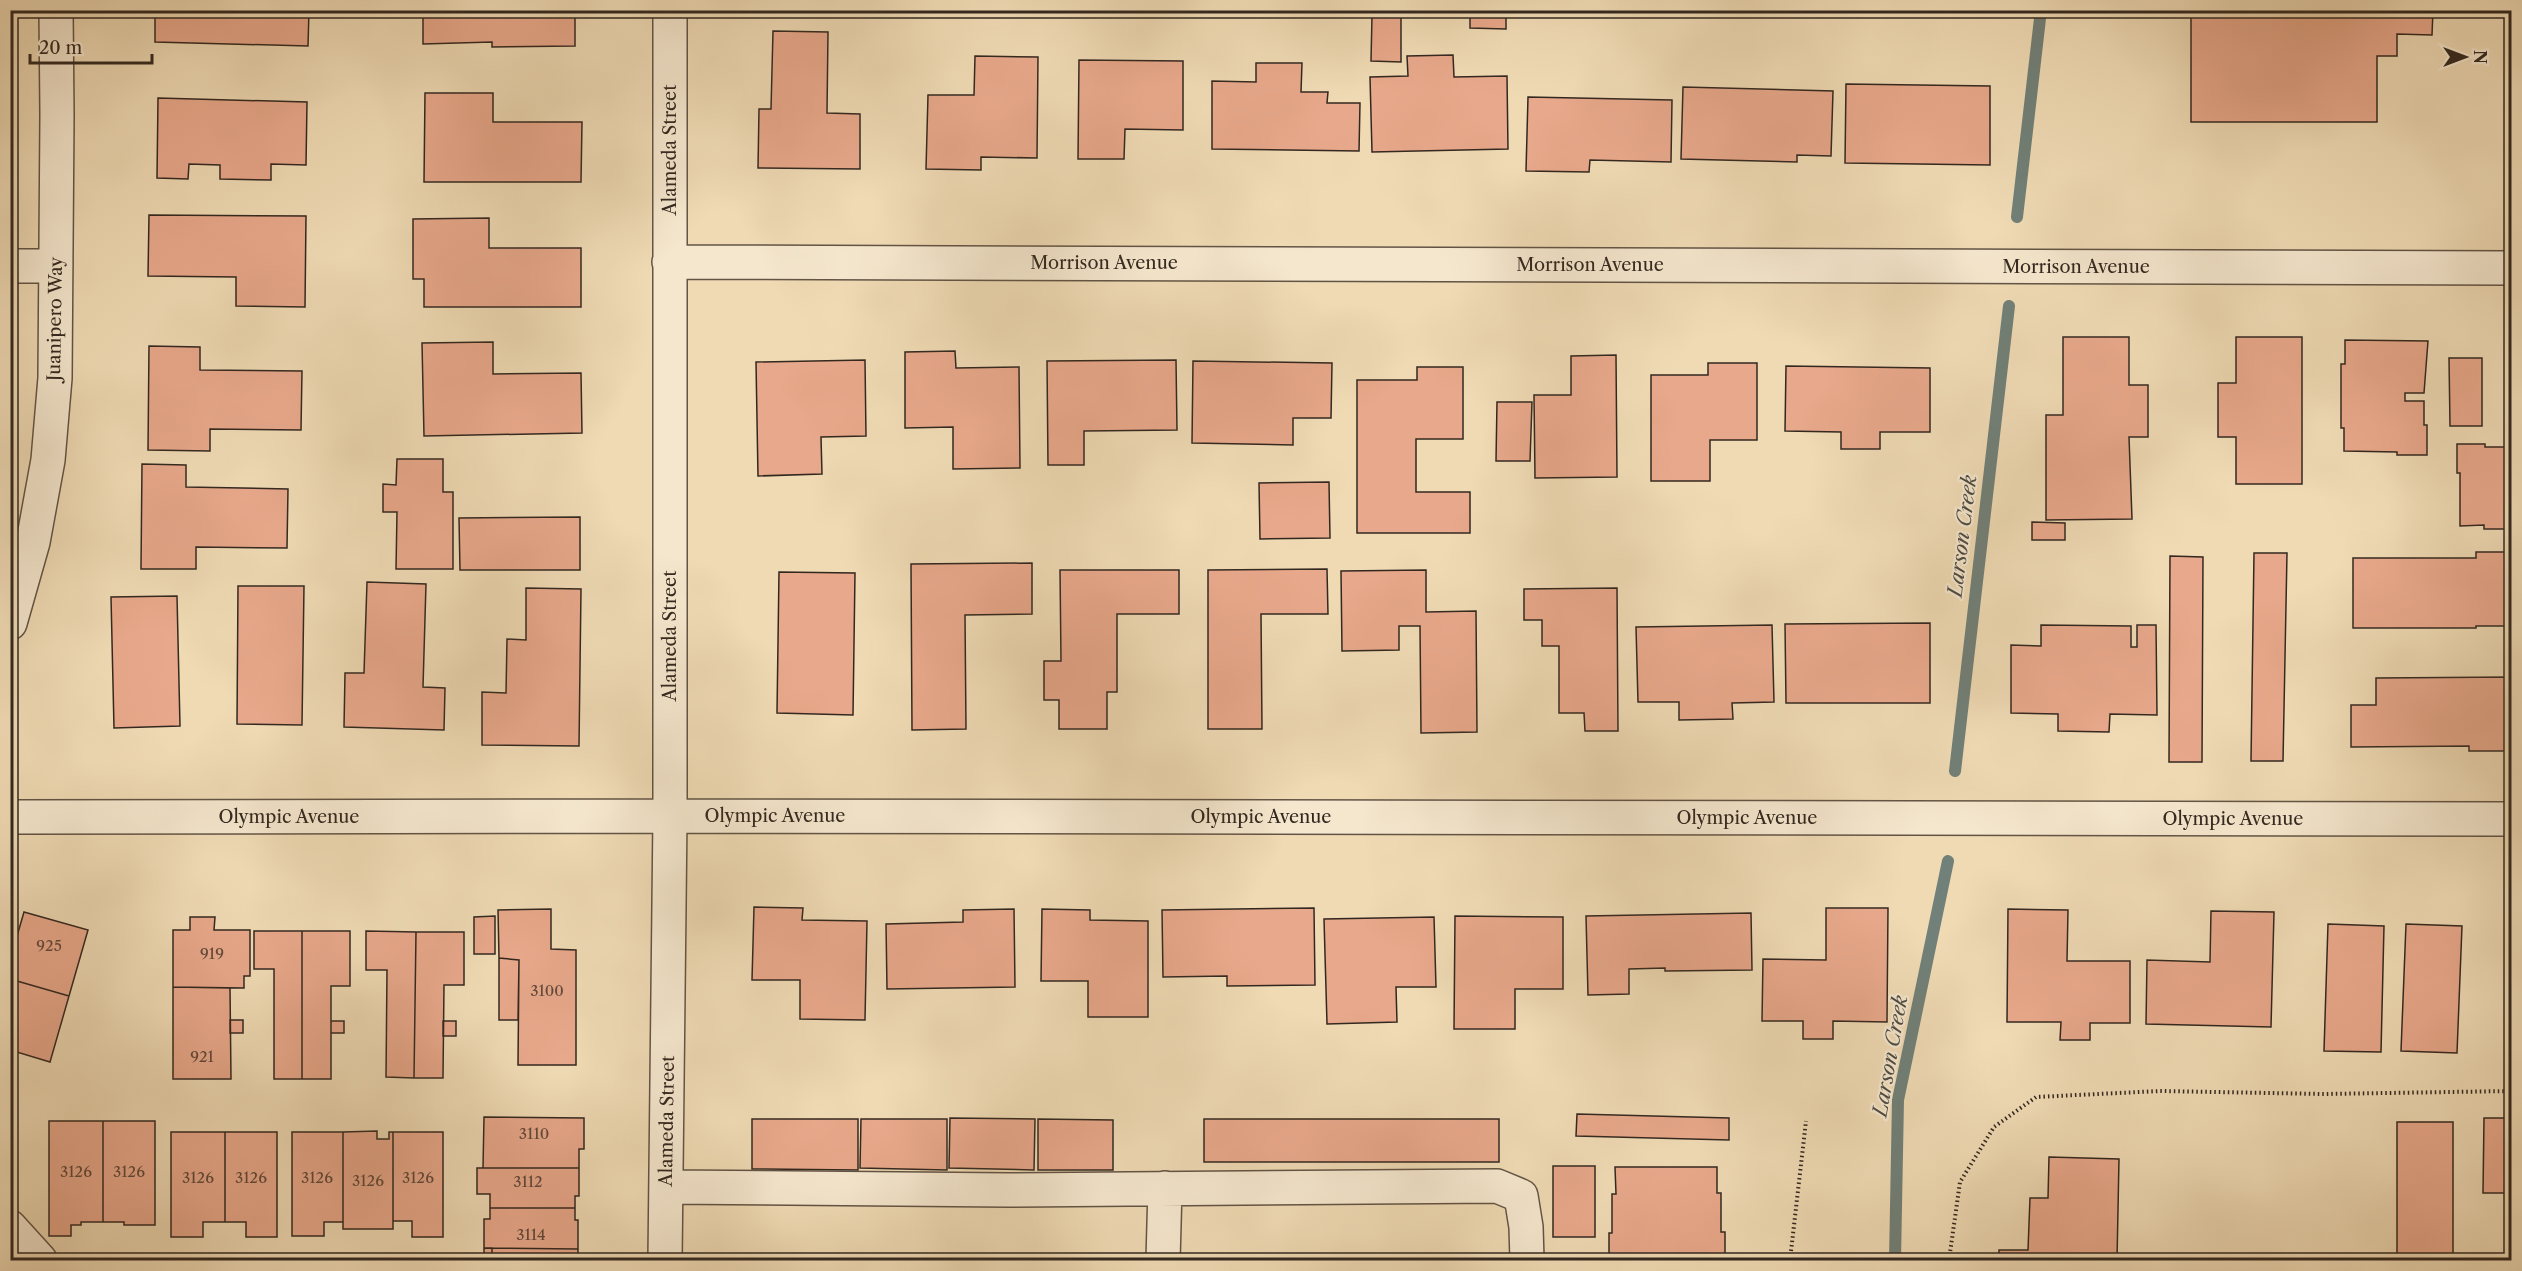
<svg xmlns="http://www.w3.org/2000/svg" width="2522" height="1271" viewBox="0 0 2522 1271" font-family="'Libre Caslon Text',serif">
<rect width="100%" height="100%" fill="#efdab4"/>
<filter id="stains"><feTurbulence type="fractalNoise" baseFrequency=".00333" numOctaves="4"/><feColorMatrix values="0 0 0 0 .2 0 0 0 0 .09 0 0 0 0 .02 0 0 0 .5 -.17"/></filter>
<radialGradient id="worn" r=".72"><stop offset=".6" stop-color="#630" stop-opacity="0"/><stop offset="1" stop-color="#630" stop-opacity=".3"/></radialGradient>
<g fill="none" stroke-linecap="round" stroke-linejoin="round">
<path stroke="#718078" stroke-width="12" d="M 2017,217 L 2041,10
M 1955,771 L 2009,306
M 1895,1260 L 1898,1100 L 1948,861"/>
</g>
<path fill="#e8a88b" stroke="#332820" stroke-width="1.5" d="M 155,10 L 309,10 L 308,46 L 155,42 Z
M 423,10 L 575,10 L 575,46 L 492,47 L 492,42 L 423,44 Z
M 1470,10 L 1506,10 L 1506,29 L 1470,28 Z
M 2191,10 L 2433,10 L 2432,35 L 2397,34 L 2397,56 L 2377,56 L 2377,122 L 2191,122 Z
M 1372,16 L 1401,17 L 1401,62 L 1371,61 Z
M 773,31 L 828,32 L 827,113 L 860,114 L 860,169 L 758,168 L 759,109 L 771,109 Z
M 1453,55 L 1454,77 L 1507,76 L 1508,149 L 1372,152 L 1370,77 L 1408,76 L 1407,56 Z
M 975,56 L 1038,57 L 1037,158 L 981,157 L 981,170 L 926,169 L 928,95 L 974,95 Z
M 1079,60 L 1183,61 L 1183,130 L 1125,129 L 1124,159 L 1078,159 Z
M 1256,63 L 1302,63 L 1301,92 L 1328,92 L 1327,103 L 1360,103 L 1359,151 L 1212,149 L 1212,81 L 1256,82 Z
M 1846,84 L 1990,86 L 1990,165 L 1845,163 Z
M 1683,87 L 1833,91 L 1831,156 L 1797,155 L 1797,162 L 1681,159 Z
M 425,93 L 493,93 L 493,122 L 582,122 L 581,182 L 424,182 Z
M 1528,97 L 1672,100 L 1671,162 L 1590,160 L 1589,172 L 1526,171 Z
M 158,98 L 307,102 L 306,165 L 271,164 L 271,180 L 220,179 L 220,165 L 189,164 L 188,179 L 157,178 Z
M 149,215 L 306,216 L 305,307 L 236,306 L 236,277 L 148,276 Z
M 489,218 L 489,248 L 581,248 L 581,307 L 424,307 L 424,279 L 413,279 L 413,219 Z
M 2063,337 L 2129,337 L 2129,385 L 2148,385 L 2148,437 L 2129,437 L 2132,519 L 2046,520 L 2046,415 L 2063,415 Z
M 2236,337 L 2302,337 L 2302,484 L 2236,484 L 2236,437 L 2218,437 L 2218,383 L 2236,383 Z
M 2345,340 L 2428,341 L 2424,393 L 2405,393 L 2405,401 L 2424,401 L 2424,425 L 2427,425 L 2427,455 L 2397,455 L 2397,452 L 2344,451 L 2344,428 L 2341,428 L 2341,364 L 2345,364 Z
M 493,342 L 493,374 L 581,373 L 582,433 L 424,436 L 422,343 Z
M 149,346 L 200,347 L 200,370 L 302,371 L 301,430 L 210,429 L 210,451 L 148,450 Z
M 955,351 L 956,368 L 1019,367 L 1020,468 L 953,469 L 953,427 L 905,428 L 905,352 Z
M 1616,355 L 1617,477 L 1535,478 L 1534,395 L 1571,395 L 1571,356 Z
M 2449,358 L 2482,358 L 2482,426 L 2450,426 Z
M 865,360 L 866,436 L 821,437 L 822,474 L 758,476 L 756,362 Z
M 1176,360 L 1177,430 L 1084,431 L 1084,465 L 1048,465 L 1047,361 Z
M 1193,361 L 1332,363 L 1331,418 L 1293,418 L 1293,445 L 1192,443 Z
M 1708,363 L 1757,363 L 1757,440 L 1710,440 L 1710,481 L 1651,481 L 1651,375 L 1708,375 Z
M 1786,366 L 1930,368 L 1930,432 L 1880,432 L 1880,449 L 1841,449 L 1841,432 L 1785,431 Z
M 1417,367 L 1463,367 L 1463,439 L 1416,439 L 1416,492 L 1470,492 L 1470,533 L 1357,533 L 1357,380 L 1417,380 Z
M 1497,402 L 1532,402 L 1530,461 L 1496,461 Z
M 2457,444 L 2485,444 L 2485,447 L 2509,447 L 2512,529 L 2484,529 L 2484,525 L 2460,526 L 2460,473 L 2457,473 Z
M 397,459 L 443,459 L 443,492 L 453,492 L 453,569 L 396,569 L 397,512 L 383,512 L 383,484 L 396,485 Z
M 142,464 L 186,465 L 186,487 L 288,489 L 287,548 L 196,547 L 196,569 L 141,569 Z
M 1329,482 L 1330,538 L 1260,539 L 1259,483 Z
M 580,517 L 580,570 L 460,570 L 459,518 Z
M 2032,522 L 2065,523 L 2065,540 L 2032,540 Z
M 2476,552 L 2512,552 L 2512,626 L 2476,626 L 2476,628 L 2353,628 L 2353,558 L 2476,558 Z
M 2254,553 L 2287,553 L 2283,761 L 2251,761 Z
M 2170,556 L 2203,557 L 2202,762 L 2169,762 Z
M 1032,563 L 1032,614 L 965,615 L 966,729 L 912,730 L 911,564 Z
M 1327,569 L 1328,614 L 1261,614 L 1262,729 L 1208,729 L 1208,570 Z
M 1060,570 L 1179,570 L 1179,614 L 1117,614 L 1117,692 L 1107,692 L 1107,729 L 1059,729 L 1059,700 L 1044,700 L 1044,661 L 1061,661 Z
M 1426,570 L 1426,612 L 1476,611 L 1477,732 L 1421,733 L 1420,626 L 1399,626 L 1399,650 L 1342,651 L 1341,571 Z
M 779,572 L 855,573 L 853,715 L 777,713 Z
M 367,582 L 426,584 L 423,687 L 445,688 L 444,730 L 344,727 L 345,673 L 364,673 Z
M 238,586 L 304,586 L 302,725 L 237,724 Z
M 526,588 L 581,589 L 579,746 L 482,745 L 482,692 L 506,693 L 507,639 L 526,640 Z
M 1617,588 L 1618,731 L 1585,731 L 1584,713 L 1559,713 L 1559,646 L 1542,646 L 1542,620 L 1524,620 L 1524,589 Z
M 177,596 L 180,726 L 114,728 L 111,597 Z
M 1930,623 L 1930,703 L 1786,703 L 1785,624 Z
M 1772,625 L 1774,702 L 1732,703 L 1733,719 L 1679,720 L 1679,702 L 1638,702 L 1636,627 Z
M 2041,625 L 2131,626 L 2131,647 L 2137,647 L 2137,625 L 2156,625 L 2157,715 L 2110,714 L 2109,732 L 2058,731 L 2058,714 L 2011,713 L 2011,645 L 2041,646 Z
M 2512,677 L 2512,751 L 2469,751 L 2469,746 L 2351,747 L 2351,705 L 2376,705 L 2376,678 Z
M 754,907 L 803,908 L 802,920 L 867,921 L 865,1020 L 800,1019 L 800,980 L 752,980 Z
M 1314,908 L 1315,985 L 1227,986 L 1227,976 L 1163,977 L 1162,910 Z
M 1826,908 L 1888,908 L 1887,1022 L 1833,1021 L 1833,1039 L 1803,1039 L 1803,1021 L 1762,1021 L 1763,959 L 1826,960 Z
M 551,909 L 551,949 L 576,950 L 576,1065 L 518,1065 L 519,960 L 499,958 L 498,910 Z
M 1014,909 L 1015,987 L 887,989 L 886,924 L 963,922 L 963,910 Z
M 1042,909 L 1090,910 L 1090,920 L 1148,921 L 1148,1017 L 1088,1017 L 1088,981 L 1041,981 Z
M 2008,909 L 2068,910 L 2067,961 L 2130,961 L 2130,1023 L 2090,1023 L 2090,1040 L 2060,1040 L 2061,1022 L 2007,1022 Z
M 2211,911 L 2274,912 L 2271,1027 L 2146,1024 L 2147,960 L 2210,962 Z
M 24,912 L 88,930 L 69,996 L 10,979 L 10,960 Z
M 1751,913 L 1752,970 L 1665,971 L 1665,968 L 1629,969 L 1629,994 L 1588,995 L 1586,916 Z
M 495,916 L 495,954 L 474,954 L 474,917 Z
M 1455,916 L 1563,917 L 1563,989 L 1515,989 L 1515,1029 L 1454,1029 Z
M 190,917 L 215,917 L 214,930 L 250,930 L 250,976 L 244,976 L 244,988 L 173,987 L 173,930 L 190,930 Z
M 1434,917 L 1436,987 L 1396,987 L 1397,1022 L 1327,1024 L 1324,919 Z
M 2328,924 L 2384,926 L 2381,1052 L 2324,1051 Z
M 2406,924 L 2462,926 L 2457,1053 L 2401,1051 Z
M 2511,925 L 2512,925 L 2512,1052 L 2509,1052 Z
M 254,931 L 302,931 L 302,1079 L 274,1079 L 274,969 L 254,969 Z
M 302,931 L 350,931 L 350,986 L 331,986 L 331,1079 L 302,1079 Z
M 366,931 L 416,932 L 414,1078 L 386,1077 L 387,970 L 366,970 Z
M 416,932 L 464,932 L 464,985 L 444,985 L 443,1078 L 414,1078 Z
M 499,958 L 519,960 L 518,1020 L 499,1020 Z
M 10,979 L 69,996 L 50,1062 L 10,1050 Z
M 173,987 L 230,988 L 231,1079 L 173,1079 Z
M 230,1020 L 243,1020 L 243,1033 L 230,1033 Z
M 331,1021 L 344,1021 L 344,1033 L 331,1033 Z
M 443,1021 L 456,1021 L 456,1036 L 443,1036 Z
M 1577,1114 L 1729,1118 L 1729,1140 L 1576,1136 Z
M 484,1117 L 584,1118 L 584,1149 L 579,1149 L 579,1168 L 483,1168 Z
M 950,1118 L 1035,1119 L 1034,1170 L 949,1168 Z
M 2484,1118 L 2512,1118 L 2512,1203 L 2511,1193 L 2483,1193 Z
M 752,1119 L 858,1119 L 858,1170 L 752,1169 Z
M 861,1119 L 947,1119 L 947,1170 L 860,1168 Z
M 1038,1119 L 1113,1120 L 1113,1170 L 1038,1170 Z
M 1204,1119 L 1499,1119 L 1499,1162 L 1204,1162 Z
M 49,1121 L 103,1121 L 103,1222 L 81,1222 L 81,1225 L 71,1225 L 71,1236 L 49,1236 Z
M 103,1121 L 155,1121 L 155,1225 L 124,1225 L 124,1222 L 103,1222 Z
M 2397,1122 L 2453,1122 L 2453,1260 L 2397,1260 Z
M 377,1131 L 377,1139 L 389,1139 L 389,1132 L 393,1132 L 393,1229 L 343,1229 L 343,1132 Z
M 171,1132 L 225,1132 L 225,1222 L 203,1222 L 203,1237 L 171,1237 Z
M 225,1132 L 277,1132 L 277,1237 L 246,1237 L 246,1222 L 225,1222 Z
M 292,1132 L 343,1132 L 343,1222 L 324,1222 L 324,1236 L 292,1236 Z
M 393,1132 L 443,1132 L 443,1237 L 412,1237 L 412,1221 L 393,1221 Z
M 2049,1157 L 2119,1159 L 2117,1260 L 1999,1260 L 1999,1250 L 2028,1250 L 2030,1198 L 2048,1198 Z
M 1553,1166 L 1595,1166 L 1595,1237 L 1553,1237 Z
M 1615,1167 L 1717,1167 L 1717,1193 L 1721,1193 L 1721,1232 L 1725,1232 L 1725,1260 L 1609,1260 L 1609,1233 L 1612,1233 L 1612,1194 L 1616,1194 Z
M 477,1168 L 579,1168 L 579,1196 L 575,1196 L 575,1208 L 490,1208 L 490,1194 L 477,1194 Z
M 490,1208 L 575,1208 L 575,1220 L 578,1220 L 578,1249 L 484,1248 L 484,1219 L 490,1219 Z
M 484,1248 L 492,1248 L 492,1260 L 484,1260 Z
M 492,1248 L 578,1249 L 578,1260 L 492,1260 Z
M 752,1259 L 797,1260 L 752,1260 Z
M 825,1259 L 868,1259 L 868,1260 L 824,1260 Z"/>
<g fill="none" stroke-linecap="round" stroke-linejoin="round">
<defs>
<path id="minor" d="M 669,262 L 2512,268
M 10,266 L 56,266
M 10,623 L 33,542 L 48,460 L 55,378 L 57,115 L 56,10
M 10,817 L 670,816 L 2512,819
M 666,1187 L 1008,1190 L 1497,1186 L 1521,1196 L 1526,1227 L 1527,1260
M 10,1227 L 40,1260
M 665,1260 L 670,816 L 670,10
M 1163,1260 L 1165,1188"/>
</defs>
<use href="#minor" stroke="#625445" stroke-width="36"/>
<path stroke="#332820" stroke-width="4" stroke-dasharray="1.5 3" stroke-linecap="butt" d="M 1790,1260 L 1806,1121
M 1949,1260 L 1960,1182 L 1994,1127 L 2036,1097 L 2160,1091 L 2324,1094 L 2512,1091"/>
<use href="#minor" stroke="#f5e7ce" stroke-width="33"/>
</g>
<g text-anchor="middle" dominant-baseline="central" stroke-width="4.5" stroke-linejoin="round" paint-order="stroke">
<g font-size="15" fill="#60483b">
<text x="49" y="945">925</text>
<text x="212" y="953">919</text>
<text x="547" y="990">3100</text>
<text x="202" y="1056">921</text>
<text x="534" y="1133">3110</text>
<text x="76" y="1171">3126</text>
<text x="129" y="1171">3126</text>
<text x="198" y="1177">3126</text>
<text x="251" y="1177">3126</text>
<text x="317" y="1177">3126</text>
<text x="418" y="1177">3126</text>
<text x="368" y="1180">3126</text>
<text x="528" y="1181">3112</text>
<text x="531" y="1234">3114</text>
</g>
<g font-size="18" fill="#332820" stroke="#f5e7ce">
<text transform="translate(670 150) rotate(-90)">Alameda Street</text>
<text x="1104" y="263">Morrison Avenue</text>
<text x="1590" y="265">Morrison Avenue</text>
<text x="2076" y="267">Morrison Avenue</text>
<text transform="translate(55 319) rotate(-89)">Juanipero Way</text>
<text transform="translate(670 636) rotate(-90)">Alameda Street</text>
<text x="775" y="816">Olympic Avenue</text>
<text x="289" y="817">Olympic Avenue</text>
<text x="1261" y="817">Olympic Avenue</text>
<text x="1747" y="818">Olympic Avenue</text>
<text x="2233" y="819">Olympic Avenue</text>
<text transform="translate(667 1121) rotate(-89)">Alameda Street</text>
</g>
<g font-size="20" font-style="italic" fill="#4d4c44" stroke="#f5e7ce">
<text transform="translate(1962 536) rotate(-83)">Larson Creek</text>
<text transform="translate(1890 1056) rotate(-80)">Larson Creek</text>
</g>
</g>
<rect width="2522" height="1271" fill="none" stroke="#efdab4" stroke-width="36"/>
<rect x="12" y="12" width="2498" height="1247" fill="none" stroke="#332820" stroke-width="3"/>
<rect x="18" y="18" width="2486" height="1235" fill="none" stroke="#332820" stroke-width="1.5"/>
<g transform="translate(2465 57) rotate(90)" stroke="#f5e7ce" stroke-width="4.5" paint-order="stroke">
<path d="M0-4.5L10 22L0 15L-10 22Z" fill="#332820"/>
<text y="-9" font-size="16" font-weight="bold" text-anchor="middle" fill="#332820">N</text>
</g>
<path d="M30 54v9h122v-9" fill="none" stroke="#332820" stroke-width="3"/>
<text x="39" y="54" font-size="18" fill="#332820" stroke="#f5e7ce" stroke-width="4.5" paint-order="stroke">20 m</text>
<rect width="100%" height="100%" filter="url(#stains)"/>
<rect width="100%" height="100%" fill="url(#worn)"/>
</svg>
